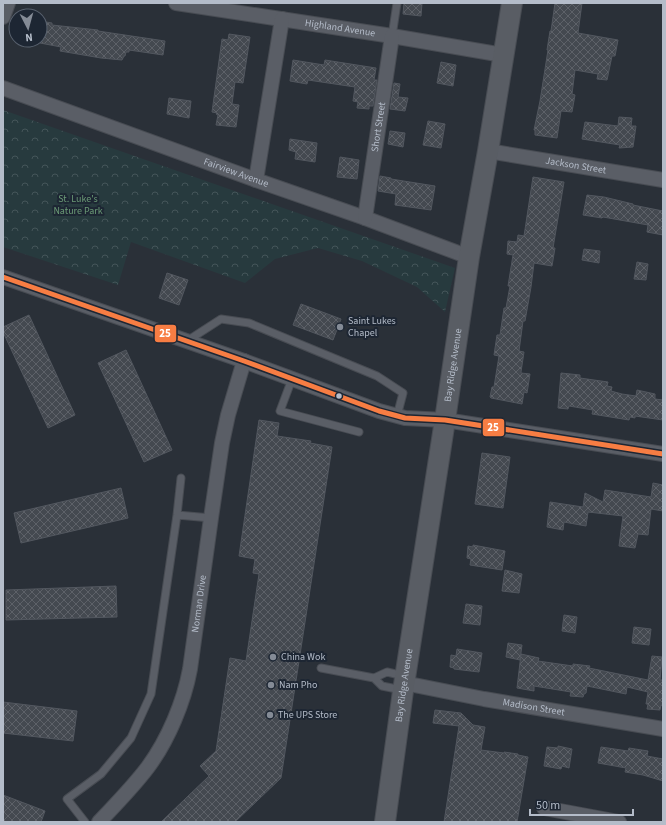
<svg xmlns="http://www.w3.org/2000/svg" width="666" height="825" viewBox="0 0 666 825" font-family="'Source Sans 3',sans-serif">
<defs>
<pattern id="park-crowns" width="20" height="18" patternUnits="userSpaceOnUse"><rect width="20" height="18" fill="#273a3e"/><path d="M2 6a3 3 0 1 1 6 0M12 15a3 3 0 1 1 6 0" fill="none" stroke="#445559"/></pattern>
<pattern id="building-cross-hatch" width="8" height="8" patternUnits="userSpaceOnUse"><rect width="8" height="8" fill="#444950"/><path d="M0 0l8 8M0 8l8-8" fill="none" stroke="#5d6168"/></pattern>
</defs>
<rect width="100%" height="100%" fill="#2a3038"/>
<path fill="url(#park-crowns)" d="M 3,110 L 455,268 L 445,312 L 417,287 L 362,261 L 318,248 L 275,259 L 245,283 L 131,242 L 118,285 L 3,247 Z"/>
<path fill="url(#building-cross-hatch)" stroke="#52575f" d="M 404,3 L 422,3 L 421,16 L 403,14 Z
M 555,3 L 582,3 L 578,33 L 618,40 L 615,56 L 612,56 L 607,80 L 597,79 L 598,74 L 575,70 L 572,94 L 575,95 L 572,112 L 561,111 L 557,138 L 535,135 L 535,130 L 534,130 L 540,101 L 548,50 L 547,50 L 550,31 L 551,31 Z
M 40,21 L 52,23 L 52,25 L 98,30 L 98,31 L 165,41 L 163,55 L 129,50 L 129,52 L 126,52 L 125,56 L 124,56 L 122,60 L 101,58 L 60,51 L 61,47 L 40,43 Z
M 229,34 L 250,37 L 243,83 L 235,82 L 232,104 L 239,105 L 236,127 L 216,125 L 218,115 L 216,114 L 217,113 L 212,112 L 222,39 L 228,40 Z
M 293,60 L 324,65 L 325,60 L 376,68 L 374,80 L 377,80 L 373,106 L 369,106 L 369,109 L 357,108 L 358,102 L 353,101 L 355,87 L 308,80 L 307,84 L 290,81 Z
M 441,62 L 456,65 L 453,86 L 437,83 Z
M 394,83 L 400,84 L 398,97 L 408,98 L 405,111 L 390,109 Z
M 169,98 L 191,101 L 189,118 L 167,114 Z
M 619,117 L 632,118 L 631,126 L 636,126 L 633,147 L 619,148 L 620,145 L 582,139 L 585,122 L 618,126 Z
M 428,121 L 445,124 L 441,148 L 423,145 Z
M 390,131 L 405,133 L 403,147 L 388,144 Z
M 290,139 L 317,143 L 315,162 L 295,159 L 296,152 L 289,150 Z
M 340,157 L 359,160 L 357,179 L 337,177 Z
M 380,176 L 391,178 L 391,179 L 435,186 L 431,210 L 395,205 L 396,194 L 378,191 Z
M 533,177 L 564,182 L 553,248 L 555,248 L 552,266 L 534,263 L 531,287 L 525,321 L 523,321 L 519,351 L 524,352 L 521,372 L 521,373 L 530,374 L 527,393 L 524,392 L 522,404 L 491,398 L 490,397 L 492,387 L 494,387 L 499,356 L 494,355 L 497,335 L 500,335 L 504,308 L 506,308 L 510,286 L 508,286 L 513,255 L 507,254 L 508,241 L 517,242 L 518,235 L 524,236 Z
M 587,195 L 604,197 L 633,204 L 633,205 L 663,211 L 663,235 L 647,232 L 648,225 L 603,217 L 602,218 L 583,215 Z
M 584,249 L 600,251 L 599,263 L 582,260 Z
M 637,262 L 648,264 L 646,280 L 634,279 Z
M 167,273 L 188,280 L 179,305 L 159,298 Z
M 301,304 L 341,319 L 333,340 L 293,325 Z
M 29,315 L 75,415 L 48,428 L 3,332 L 3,327 Z
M 126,350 L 172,450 L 144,462 L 98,363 Z
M 561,373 L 580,375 L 580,378 L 608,382 L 607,386 L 612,387 L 611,391 L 622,394 L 636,396 L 637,390 L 655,394 L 655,399 L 663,400 L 663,420 L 635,416 L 635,418 L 630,417 L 629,420 L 592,414 L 593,410 L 569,406 L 568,409 L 558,408 Z
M 259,420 L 279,423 L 277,436 L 311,441 L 310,443 L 332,447 L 281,778 L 235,822 L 161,822 L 209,776 L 200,766 L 216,751 L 230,658 L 246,661 L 259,574 L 253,573 L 255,559 L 239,556 Z
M 482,453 L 510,457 L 503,508 L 475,504 Z
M 653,483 L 663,485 L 663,511 L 651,509 L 648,535 L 638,534 L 635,548 L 619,546 L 623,516 L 588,512 L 586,526 L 564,522 L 563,530 L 547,527 L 550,502 L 583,507 L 585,493 L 603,502 L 605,490 L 651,497 Z
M 121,488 L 128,518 L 21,543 L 14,513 Z
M 473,545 L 505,551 L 502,570 L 470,565 L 471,559 L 467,558 L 468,546 L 473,547 Z
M 505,570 L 522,574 L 519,593 L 502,591 Z
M 116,586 L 117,617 L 6,620 L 6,590 Z
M 466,604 L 482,606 L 480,625 L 463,623 Z
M 564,615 L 577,617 L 575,633 L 562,631 Z
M 634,627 L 651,629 L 649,645 L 632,643 Z
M 508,643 L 522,645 L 520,660 L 506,657 Z
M 457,649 L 482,653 L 479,672 L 454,669 L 454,668 L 450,667 L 451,655 L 456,656 Z
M 521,654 L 539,658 L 538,661 L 573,666 L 573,664 L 590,666 L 589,668 L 648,680 L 652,656 L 662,657 L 660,680 L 663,680 L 663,706 L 661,705 L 660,710 L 647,709 L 648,704 L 646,704 L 648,692 L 627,687 L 626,694 L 587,686 L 586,693 L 584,694 L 583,697 L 570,696 L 571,692 L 534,686 L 534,691 L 517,688 Z
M 3,702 L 77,711 L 73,741 L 3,733 Z
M 435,710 L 461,713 L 473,725 L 485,727 L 481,750 L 504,753 L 504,752 L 518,754 L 518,755 L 528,757 L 517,822 L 444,822 L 459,726 L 433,723 Z
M 558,746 L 572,749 L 569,768 L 562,766 L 561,769 L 544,766 L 547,747 L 558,748 Z
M 601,747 L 628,751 L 629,748 L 648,751 L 647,756 L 663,759 L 663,781 L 643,775 L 625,772 L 626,768 L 598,763 Z
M 3,795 L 45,811 L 41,822 L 3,822 Z"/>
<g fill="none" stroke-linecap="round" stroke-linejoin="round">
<defs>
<path id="lane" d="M 392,36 L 397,3
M 187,341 L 221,319 L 249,323 L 377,376 L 403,393 L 397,416
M 292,379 L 280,411 L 359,432
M 177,515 L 211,518
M 321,668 L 374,678 L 387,672 L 404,676
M 374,678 L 382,686 L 402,690
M 85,822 L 67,799 L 101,774 L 131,738 L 151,694 L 177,515 L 181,478"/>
<g id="street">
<path id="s1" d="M 176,3 L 392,36 L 503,55"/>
<path d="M 3,17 L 8,3"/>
<path id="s2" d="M 3,88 L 256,180 L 365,218 L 469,257"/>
<path id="s3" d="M 488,151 L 663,180"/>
<path d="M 256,180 L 282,19"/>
<path id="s4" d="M 365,218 L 392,36"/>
<path d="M 3,277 L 244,361 L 379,411 L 405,418 L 445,420 L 663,454"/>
<path id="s5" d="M 404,683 L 484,699 L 663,729"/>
<path d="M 544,808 L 619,822"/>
<path id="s6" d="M 99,822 C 116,804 133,787 148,767 C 168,740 184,702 190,669 L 211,518 L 222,443 L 228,415 L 244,361"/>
</g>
<g id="secondary">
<path id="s7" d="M 385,822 L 403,691 L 445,420 L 469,257 L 488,151 L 512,3"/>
</g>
</defs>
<use href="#lane" stroke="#484c53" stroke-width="9"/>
<use href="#street" stroke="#484c53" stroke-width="16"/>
<use href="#secondary" stroke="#484c53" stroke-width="22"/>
<use href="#lane" stroke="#5a5e66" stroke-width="7"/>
<use href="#street" stroke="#5a5e66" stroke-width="14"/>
<use href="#secondary" stroke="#595d64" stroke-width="20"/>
<defs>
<path id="bus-1" d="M 3,277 L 244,361 L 379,411 L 405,418 L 445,420 L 663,454"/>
</defs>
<use href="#bus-1" stroke="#1d2633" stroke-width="8"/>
<use href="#bus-1" stroke="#f77d43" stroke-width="5"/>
</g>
<g fill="#848b96" stroke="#1d2633" stroke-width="1.5">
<circle cx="340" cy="327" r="4"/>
<circle cx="273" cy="657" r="4"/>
<circle cx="271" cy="685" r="4"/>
<circle cx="270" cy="715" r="4"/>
</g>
<circle fill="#b4bcc9" stroke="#1d2633" stroke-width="1.5" cx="339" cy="396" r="3.5"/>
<g text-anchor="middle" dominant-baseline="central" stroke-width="4" stroke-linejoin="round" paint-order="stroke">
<g font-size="10" fill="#b4bcc9" stroke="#1d2633">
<text stroke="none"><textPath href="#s1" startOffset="166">Highland Avenue</textPath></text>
<text stroke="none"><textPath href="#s4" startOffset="92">Short Street</textPath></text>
<text stroke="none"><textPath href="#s3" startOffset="89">Jackson Street</textPath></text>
<text stroke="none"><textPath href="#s2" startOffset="248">Fairview Avenue</textPath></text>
<text stroke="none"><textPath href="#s7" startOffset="462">Bay Ridge Avenue</textPath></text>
<text stroke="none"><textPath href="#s6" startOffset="247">Norman Drive</textPath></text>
<text stroke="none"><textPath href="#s7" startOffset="138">Bay Ridge Avenue</textPath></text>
<text stroke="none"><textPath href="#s5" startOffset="132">Madison Street</textPath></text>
</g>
<g font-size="10" fill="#6b9a76" stroke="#1d2633">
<text x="78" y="199">St. Luke's<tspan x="78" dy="12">Nature Park</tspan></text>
</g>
<g font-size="10" fill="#b4bcc9" stroke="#1d2633" text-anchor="start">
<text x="348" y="321">Saint Lukes<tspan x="348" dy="12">Chapel</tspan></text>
<text x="281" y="657">China Wok</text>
<text x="279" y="685">Nam Pho</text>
<text x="278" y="715">The UPS Store</text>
</g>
</g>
<g stroke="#1d2633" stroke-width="1.5">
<rect x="154" y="324" width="23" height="19" rx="4" fill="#f77d43"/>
<rect x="482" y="418" width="23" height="19" rx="4" fill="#f77d43"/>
</g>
<g font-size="11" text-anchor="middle" font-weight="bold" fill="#fff">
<text x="165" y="337">25</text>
<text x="493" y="431">25</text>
</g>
<rect width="666" height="825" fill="none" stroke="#b4bcc9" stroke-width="8"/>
<g transform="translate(28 28) rotate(174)"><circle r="19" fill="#1d2633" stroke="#59626f"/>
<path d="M0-3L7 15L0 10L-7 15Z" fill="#848b96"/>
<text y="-6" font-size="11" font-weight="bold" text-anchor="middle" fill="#b4bcc9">N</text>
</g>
<path d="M530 809v6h103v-6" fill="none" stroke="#b4bcc9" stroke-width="2"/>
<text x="536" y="809" font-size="12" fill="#b4bcc9" stroke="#1d2633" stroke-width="3" paint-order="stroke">50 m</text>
</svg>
